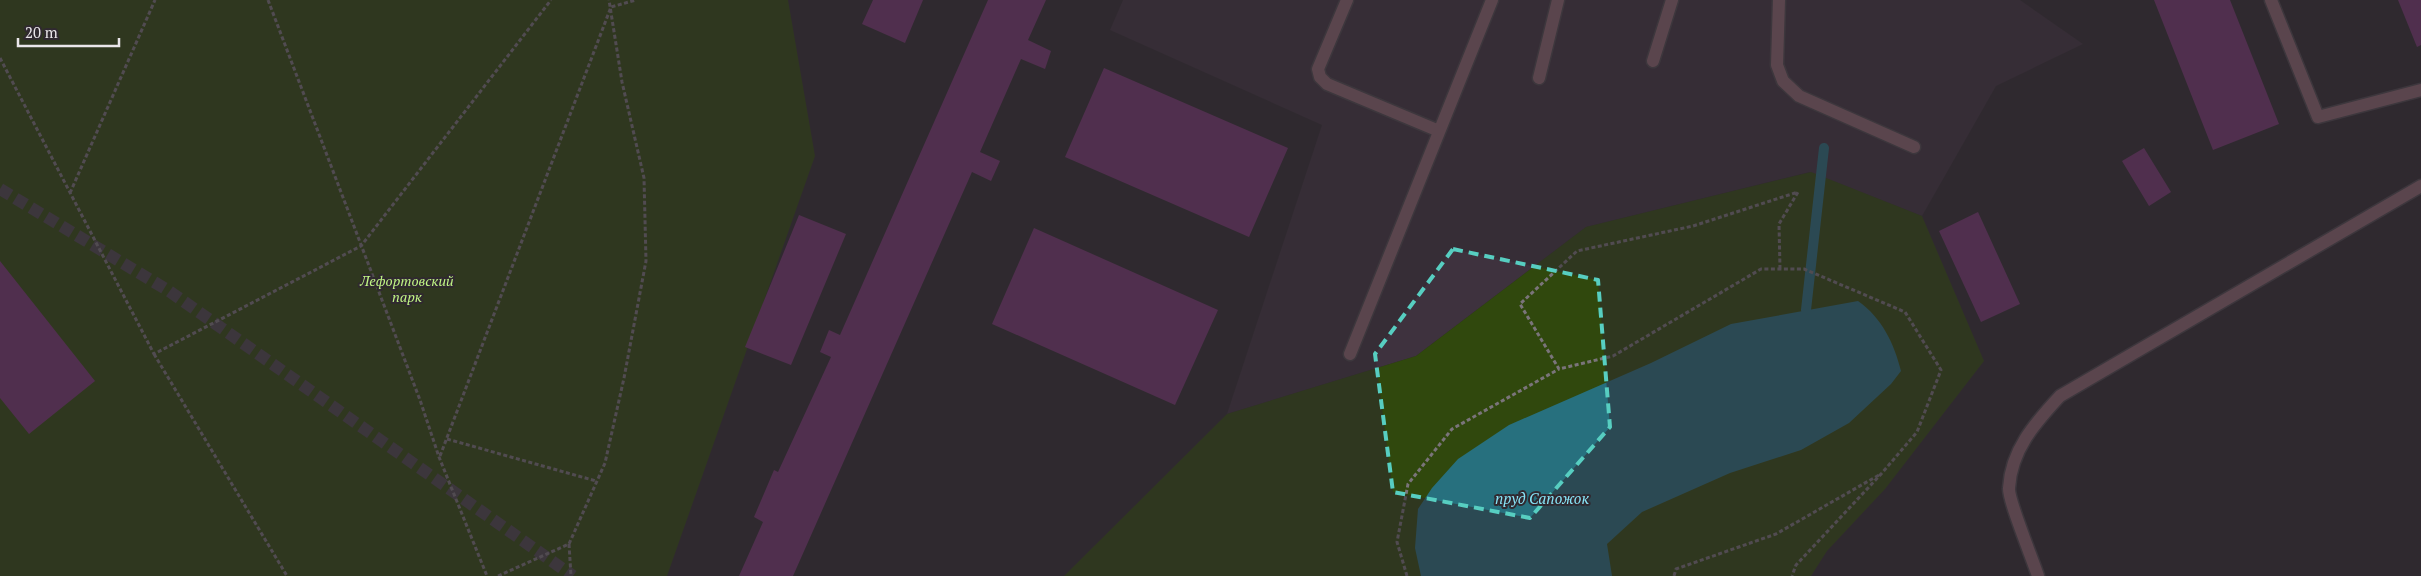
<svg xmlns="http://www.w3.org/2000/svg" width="2421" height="576" viewBox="0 0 2421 576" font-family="'PT Serif',serif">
<rect width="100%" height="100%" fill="#302930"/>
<path fill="#3e323e" d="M 1123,0 L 2020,0 L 2083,44 L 1996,86 L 1922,216 L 1810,172 L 1586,227 L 1416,356 L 1227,414 L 1322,125 L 1110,30 Z"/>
<path fill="#30480d" d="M 0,0 L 788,0 L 815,156 L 667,576 L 0,576 Z
M 1811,172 L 1922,216 L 1984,361 L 1885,489 L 1827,551 L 1811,576 L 1064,576 L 1227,414 L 1416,356 L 1586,227 Z"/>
<path fill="#27707e" d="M 1858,301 C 1882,318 1894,343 1901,371 L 1891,384 L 1849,423 L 1801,450 L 1730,473 L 1642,512 L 1607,544 L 1612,576 L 1421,576 L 1415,548 L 1418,509 L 1432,488 L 1458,459 L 1509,425 L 1651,363 L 1731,324 Z"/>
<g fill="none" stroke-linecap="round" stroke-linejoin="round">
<path stroke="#27707e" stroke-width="10" d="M 1806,310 L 1824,148"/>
</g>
<path fill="#783673" d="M 873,0 L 923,0 L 905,43 L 862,24 Z
M 988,0 L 1046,0 L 1028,40 L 1051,51 L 1045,69 L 1021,59 L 980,152 L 1000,161 L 991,181 L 972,172 L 793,576 L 739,576 L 763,522 L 754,517 L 774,470 L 778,472 L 831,357 L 820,352 L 829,330 L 840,335 Z
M 2154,0 L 2230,0 L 2279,124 L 2213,150 Z
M 2398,0 L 2421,0 L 2421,45 L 2417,47 Z
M 1104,68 L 1288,148 L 1249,237 L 1065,157 Z
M 2144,148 L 2171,192 L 2149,206 L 2122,161 Z
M 1978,212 L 2020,304 L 1981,322 L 1939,231 Z
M 799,215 L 846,234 L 791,365 L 745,347 Z
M 1034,228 L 1218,310 L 1175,405 L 992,324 Z
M 0,261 L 95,381 L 29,434 L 0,398 Z"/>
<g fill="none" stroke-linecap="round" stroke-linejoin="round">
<path stroke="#4c454c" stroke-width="12" stroke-dasharray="12 6" stroke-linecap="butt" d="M 0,189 L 169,291 L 573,576"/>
<defs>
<path id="minor" d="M 1347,0 L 1318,69 L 1320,77 L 1327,84 L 1439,131
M 1779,0 L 1777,65 L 1783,81 L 1799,96 L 1914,147
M 2271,0 L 2318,117 L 2421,90
M 1653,61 L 1672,0
M 1539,78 L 1558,0
M 1350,354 L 1492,0
M 2038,576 C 2033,560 2008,500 2009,488 C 2011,450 2035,423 2060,396 L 2421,186"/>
</defs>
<use href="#minor" stroke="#4e474e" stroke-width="15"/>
<path stroke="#7a747a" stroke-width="3" stroke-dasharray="4 2.5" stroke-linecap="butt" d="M 268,0 L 420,400 L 439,457 L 487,576
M 0,58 L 154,354 L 361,246 L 551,0
M 70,193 L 155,0
M 1780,269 L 1779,224 L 1798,192 L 1693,226 L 1577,251 L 1520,304 L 1559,369 L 1613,356 L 1761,269 L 1804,269 L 1905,312 L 1941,370 L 1917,432 L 1882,473 L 1796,565 L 1792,576
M 154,354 L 287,576
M 447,439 L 596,481
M 440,456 L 611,7 L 636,0
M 569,544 L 571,576
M 498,576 L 569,544 L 605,463 L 624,378 L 646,261 L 644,178 L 622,82 L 609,0
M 1407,576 L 1397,542 L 1408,484 L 1452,429 L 1559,369
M 1674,576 L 1676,569 L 1776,534 L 1879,475"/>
<use href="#minor" stroke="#8f6671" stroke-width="12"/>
</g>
<path d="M0 0H2421V576H0ZM 1453,249 L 1598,280 L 1610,427 L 1530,518 L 1393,492 L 1375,354 Z" fill="#302930" fill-opacity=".55" fill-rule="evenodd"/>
<path fill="none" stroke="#57cec1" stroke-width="4" stroke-dasharray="10 6" stroke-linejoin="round" d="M 1453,249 L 1598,280 L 1610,427 L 1530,518 L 1393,492 L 1375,354 Z"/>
<g text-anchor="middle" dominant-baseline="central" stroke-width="4" stroke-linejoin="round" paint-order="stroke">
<g font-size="14" font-style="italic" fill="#c1f685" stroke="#302930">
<text x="407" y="280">Лефортовский<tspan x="407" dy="16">парк</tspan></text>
</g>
<g font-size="15" font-style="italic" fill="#88e4f7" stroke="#302930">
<text x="1542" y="498">пруд Сапожок</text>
</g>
</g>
<path d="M18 38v8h101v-8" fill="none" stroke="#eae6ea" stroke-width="2.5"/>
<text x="25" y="38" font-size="15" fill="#eae6ea" stroke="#302930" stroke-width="4" paint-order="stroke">20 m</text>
</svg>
